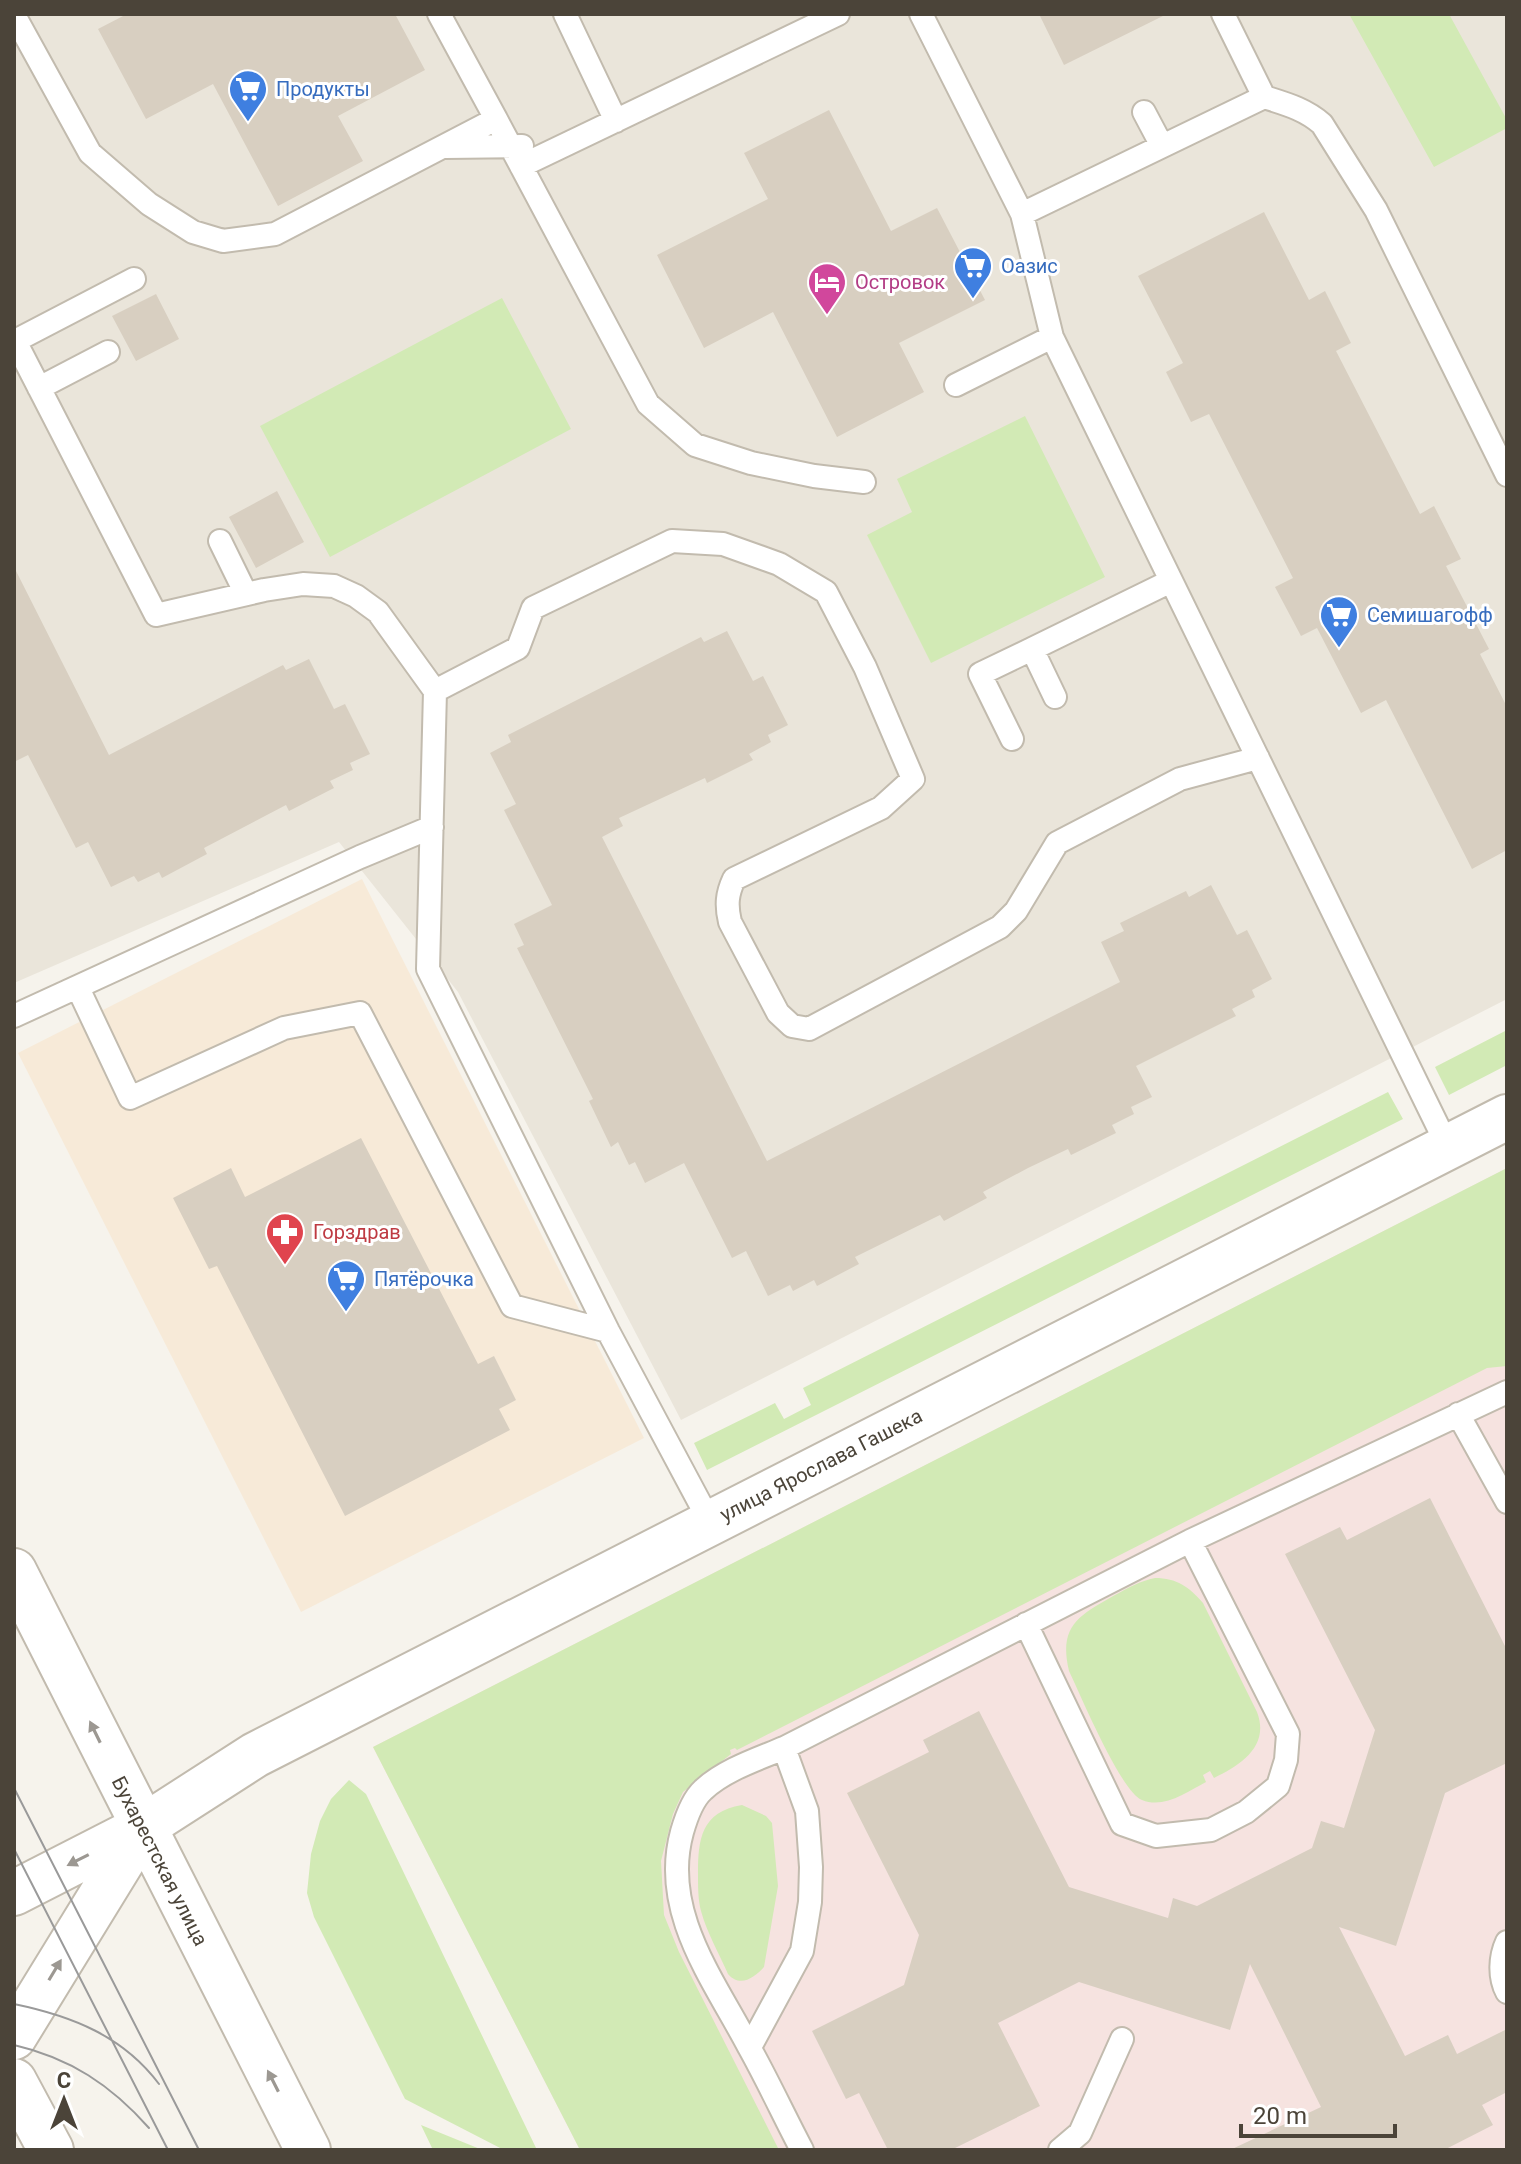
<svg xmlns="http://www.w3.org/2000/svg" width="1521" height="2164" viewBox="0 0 1521 2164" font-family="Roboto,sans-serif">
<rect width="100%" height="100%" fill="#f6f3ec"/>
<path fill="#eae5da" d="M 14,14 L 1507,14 L 1507,999 L 681,1420 L 458,992 L 339,842 L 14,983 Z"/>
<path fill="#f7ead8" d="M 362,879 L 644,1438 L 301,1612 L 18,1053 Z"/>
<path fill="#f6e3e0" d="M 1507,1168 L 1507,2150 L 580,2150 L 373,1747 Z"/>
<path fill="#d2eab5" d="M 1349,14 L 1449,14 L 1507,120 L 1507,128 L 1434,167 Z
M 502,298 L 571,429 L 330,557 L 260,426 Z
M 1025,416 L 1105,577 L 931,663 L 867,535 L 912,512 L 897,479 Z
M 1507,1030 L 1507,1065 L 1449,1095 L 1435,1067 Z
M 1388,1092 L 1403,1119 L 707,1470 L 694,1443 L 775,1403 L 784,1419 L 811,1405 L 803,1388 Z
M 1507,1168 L 1507,1366 L 1487,1368 L 737,1750 L 735,1748 L 730,1750 L 731,1754 L 683,1792 L 673,1814 L 661,1861 L 664,1915 L 679,1952 L 779,2150 L 580,2150 L 373,1747 Z
M 1155,1578 C 1177,1578 1189,1587 1203,1603 L 1257,1712 C 1270,1746 1241,1765 1214,1778 L 1210,1771 L 1203,1775 L 1206,1782 C 1187,1792 1164,1809 1142,1800 C 1121,1792 1081,1696 1069,1671 C 1058,1625 1080,1615 1115,1595 C 1128,1588 1140,1581 1155,1578 Z
M 349,1780 L 366,1794 L 537,2150 L 504,2150 L 405,2099 L 314,1917 L 307,1893 L 311,1854 L 320,1821 L 331,1799 Z
M 742,1805 L 766,1816 L 772,1823 L 778,1886 L 764,1967 C 754,1978 740,1988 728,1974 C 719,1953 707,1933 701,1911 C 698,1900 698,1886 698,1874 C 698,1839 701,1812 742,1805 Z
M 421,2125 L 480,2149 L 483,2150 L 433,2150 Z"/>
<path fill="#d8cfc1" d="M 127,14 L 395,14 L 425,70 L 338,116 L 363,161 L 278,206 L 213,84 L 146,119 L 98,29 Z
M 1039,14 L 1167,14 L 1064,65 Z
M 829,110 L 891,231 L 937,208 L 985,300 L 899,343 L 924,392 L 837,437 L 773,312 L 704,348 L 657,255 L 768,199 L 744,153 Z
M 1264,212 L 1309,300 L 1325,291 L 1351,343 L 1336,351 L 1420,514 L 1434,506 L 1461,559 L 1446,566 L 1489,649 L 1480,654 L 1507,707 L 1507,850 L 1472,869 L 1386,700 L 1361,713 L 1317,628 L 1301,636 L 1275,587 L 1293,578 L 1209,414 L 1191,422 L 1166,372 L 1183,363 L 1138,276 Z
M 156,294 L 179,339 L 136,361 L 112,316 Z
M 277,491 L 304,542 L 256,568 L 229,517 Z
M 14,567 L 109,755 L 283,665 L 286,670 L 309,659 L 334,709 L 345,704 L 370,754 L 350,763 L 353,770 L 330,781 L 334,788 L 289,811 L 286,805 L 204,848 L 207,854 L 162,878 L 159,872 L 138,882 L 134,876 L 111,887 L 88,842 L 76,848 L 28,755 L 14,762 Z
M 727,631 L 753,681 L 763,676 L 788,725 L 768,735 L 771,742 L 749,754 L 753,760 L 707,783 L 705,778 L 619,818 L 623,826 L 602,837 L 767,1161 L 1120,982 L 1101,942 L 1124,931 L 1120,923 L 1186,891 L 1189,897 L 1211,885 L 1237,935 L 1247,930 L 1272,979 L 1252,990 L 1255,997 L 1232,1009 L 1236,1016 L 1136,1066 L 1152,1097 L 1131,1107 L 1134,1114 L 1112,1125 L 1116,1133 L 1071,1155 L 1068,1149 L 1028,1168 L 983,1192 L 987,1198 L 944,1221 L 940,1215 L 855,1257 L 859,1264 L 817,1286 L 814,1280 L 793,1291 L 790,1285 L 768,1296 L 746,1251 L 732,1258 L 684,1163 L 645,1183 L 635,1162 L 629,1165 L 618,1142 L 611,1147 L 589,1101 L 593,1099 L 517,948 L 524,945 L 514,924 L 552,905 L 504,810 L 516,804 L 490,753 L 511,742 L 508,735 L 701,637 L 704,642 Z
M 361,1138 L 478,1364 L 494,1356 L 516,1400 L 499,1409 L 510,1430 L 345,1516 L 217,1266 L 209,1269 L 173,1198 L 231,1168 L 245,1197 Z
M 1430,1498 L 1507,1650 L 1507,1763 L 1445,1793 L 1396,1946 L 1339,1927 L 1405,2056 L 1448,2035 L 1457,2054 L 1507,2029 L 1507,2092 L 1482,2105 L 1493,2125 L 1444,2150 L 1230,2150 L 1321,2107 L 1250,1964 L 1230,2030 L 1079,1982 L 998,2023 L 1040,2106 L 951,2150 L 888,2150 L 859,2093 L 846,2099 L 812,2031 L 904,1985 L 919,1935 L 847,1793 L 929,1752 L 923,1740 L 979,1711 L 1069,1887 L 1168,1918 L 1173,1898 L 1197,1906 L 1312,1848 L 1321,1821 L 1344,1828 L 1375,1730 L 1285,1554 L 1340,1527 L 1347,1540 Z"/>
<g fill="none" stroke-linecap="round" stroke-linejoin="round">
<defs>
<path id="service" d="M 439,14 L 496,119
M 565,14 L 616,121
M 921,14 L 1022,214 L 1052,337 L 1448,1147
M 1223,14 L 1264,97
M 14,15 L 90,153 L 149,204 L 193,232 L 223,241 L 275,234 L 496,119 L 648,404 L 695,445 L 751,463 L 814,476 L 864,482
M 1144,112 L 1162,146
M 445,147 L 522,146
M 521,166 L 838,14
M 1022,214 L 1264,97 C 1286,104 1305,109 1322,124 L 1376,210 L 1507,475
M 14,339 L 156,615 L 264,590 L 303,584 L 334,586 L 356,596 L 378,612 L 435,691 L 428,969 L 608,1331 L 710,1522
M 15,341 L 134,279
M 956,385 L 1052,337
M 39,388 L 108,352
M 220,541 L 246,594
M 435,691 L 518,648 L 533,608 L 672,541 L 723,544 L 779,564 L 826,592 L 865,667 L 913,779 L 881,808 L 734,879 C 727,894 726,905 730,922 L 778,1013 L 792,1026 L 809,1029 L 1000,927 L 1016,911 L 1057,843 L 1180,779 L 1258,758
M 1055,697 L 1032,649 L 1171,581
M 1012,739 L 980,674 L 1032,649
M 78,988 L 130,1098 L 284,1028 L 360,1013 L 512,1306 L 608,1331
M 14,1016 L 360,857 L 432,827
M 1458,1414 L 1507,1502
M 1026,1624 L 1122,1824 L 1156,1836 L 1211,1830 L 1246,1812 L 1278,1786 L 1286,1760 L 1288,1734 L 1190,1541
M 1507,1942 C 1500,1957 1499,1977 1507,1992
M 750,2047 L 802,1951 L 810,1902 L 811,1867 L 807,1811 L 784,1748
M 802,2150 C 784,2116 768,2081 749,2047 C 714,1980 660,1912 682,1832 C 686,1818 692,1800 703,1790 C 724,1770 758,1759 784,1748 L 1190,1541 L 1507,1392
M 1060,2150 L 1080,2133 L 1122,2039"/>
<path id="minor" d="M 143,1827 L 255,1755 L 1507,1117"/>
<path id="tertiary" d="M 14,1571 L 308,2150
M 14,1893 L 143,1827
M 14,2037 L 143,1827
M 14,2081 L 51,2150"/>
</defs>
<use href="#service" stroke="#c2bbae" stroke-width="26"/>
<use href="#minor" stroke="#c2bbae" stroke-width="48"/>
<use href="#tertiary" stroke="#c2bbae" stroke-width="48"/>
<use href="#service" stroke="#fff" stroke-width="22"/>
<use href="#minor" stroke="#fff" stroke-width="44"/>
<use href="#tertiary" stroke="#fff" stroke-width="44"/>
<path stroke="#9a9a9a" stroke-width="2" d="M 14,1788 L 199,2150
M 14,1817 L 14,1854
M 14,1849 L 168,2150
M 14,2004 C 72,2016 123,2036 159,2084
M 14,2045 C 70,2058 111,2085 149,2128"/>
</g>
<defs><path id="oneway-solid" d="M-6-.8H1V-3.2L6.5 0L1 3.2V.8H-6Z" transform="scale(2)"/></defs>
<g fill="#9c9892">
<use href="#oneway-solid" transform="translate(95 1732) rotate(-116)"/>
<use href="#oneway-solid" transform="translate(78 1860) rotate(153)"/>
<use href="#oneway-solid" transform="translate(55 1970) rotate(-59)"/>
<use href="#oneway-solid" transform="translate(273 2081) rotate(-117)"/>
</g>
<defs>
<symbol id="supermarket-pin" viewBox="-11 -11 22 30"><path d="M0 17L-7.5 6A9.5 9.5 0 1 1 7.5 6Z" fill="#3f7fe0" stroke="#fff"/><path d="M-6-5.5h2.5l.6 2H6L4.5 2H-2.5L-4.4-4H-6ZM-1.5 3.2a1.3 1.3 0 1 0 .1 0ZM3 3.2a1.3 1.3 0 1 0 .1 0Z" fill="#fff"/></symbol>
<symbol id="hotel-pin" viewBox="-11 -11 22 30"><path d="M0 17L-7.5 6A9.5 9.5 0 1 1 7.5 6Z" fill="#d1479c" stroke="#fff"/><path d="M-6-4.5h1.5V1H6V5H4.5V3h-9V5H-6ZM-4 0a1.8 1.8 0 1 1 3.6 0ZM.5 0V-2.5h3Q6-2.5 6 0Z" fill="#fff"/></symbol>
<symbol id="pharmacy-pin" viewBox="-11 -11 22 30"><path d="M0 17L-7.5 6A9.5 9.5 0 1 1 7.5 6Z" fill="#e0444e" stroke="#fff"/><path d="M-2-6h4v4h4v4h-4v4h-4v-4h-4v-4h4Z" fill="#fff"/></symbol>
</defs>
<g fill-rule="evenodd">
<use href="#supermarket-pin" x="226" y="67" width="44" height="60"/>
<use href="#supermarket-pin" x="951" y="244" width="44" height="60"/>
<use href="#hotel-pin" x="805" y="260" width="44" height="60"/>
<use href="#supermarket-pin" x="1317" y="593" width="44" height="60"/>
<use href="#pharmacy-pin" x="263" y="1210" width="44" height="60"/>
<use href="#supermarket-pin" x="324" y="1257" width="44" height="60"/>
</g>
<g text-anchor="middle" dominant-baseline="central" stroke-width="6" stroke-linejoin="round" paint-order="stroke">
<g font-size="20" fill="#366cbe" stroke="#fff" text-anchor="start">
<text x="276" y="89">Продукты</text>
<text x="1001" y="266">Оазис</text>
<text x="1367" y="615">Семишагофф</text>
<text x="374" y="1279">Пятёрочка</text>
</g>
<g font-size="20" fill="#b23c85" stroke="#fff" text-anchor="start">
<text x="855" y="282">Островок</text>
</g>
<g font-size="20" fill="#be3a42" stroke="#fff" text-anchor="start">
<text x="313" y="1232">Горздрав</text>
</g>
<g font-size="20" fill="#4b4439" stroke="#fff">
<text transform="translate(821 1465) rotate(-27)">улица Ярослава Гашека</text>
<text transform="translate(160 1861) rotate(63)">Бухарестская улица</text>
</g>
</g>
<rect width="1521" height="2164" fill="none" stroke="#4b4439" stroke-width="32"/>
<g transform="translate(64 2100)" stroke="#ffffff" stroke-width="6" paint-order="stroke">
<path d="M0-6L14 30L0 20L-14 30Z" fill="#4b4439"/>
<text y="-12" font-size="22" font-weight="bold" text-anchor="middle" fill="#4b4439">С</text>
</g>
<path d="M1241 2124v12h154v-12" fill="none" stroke="#4b4439" stroke-width="4"/>
<text x="1253" y="2124" font-size="24" fill="#4b4439" stroke="#ffffff" stroke-width="6" paint-order="stroke">20 m</text>
</svg>
